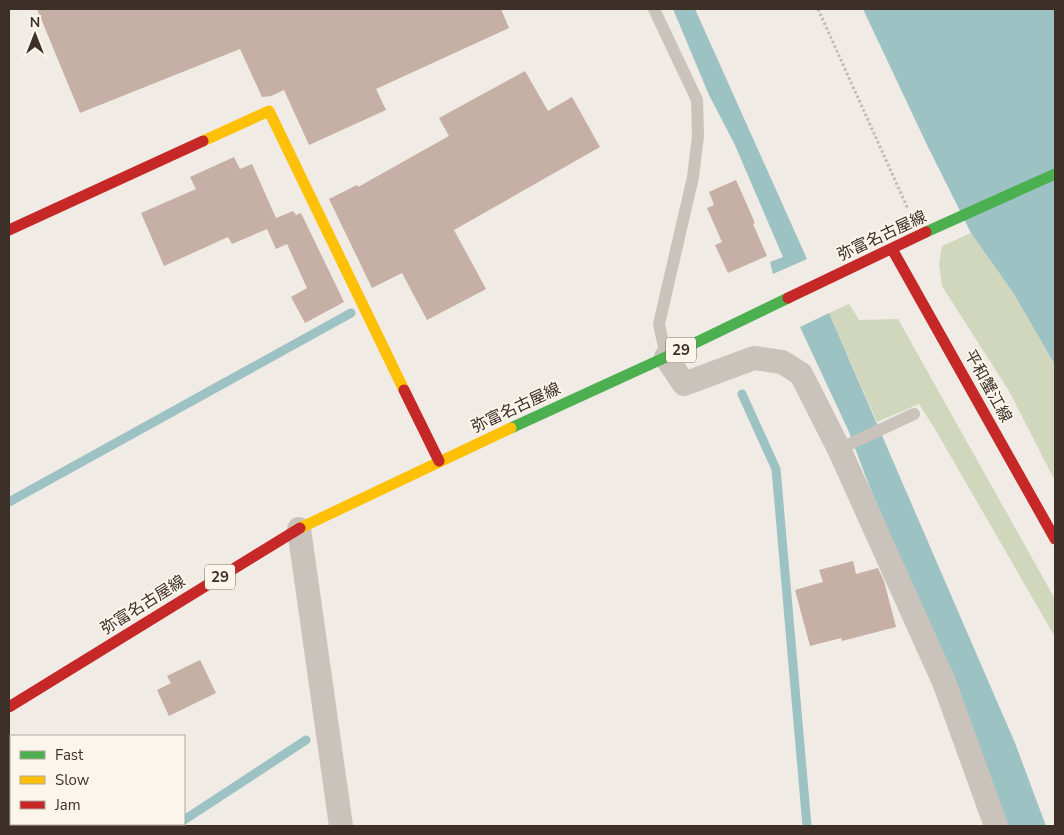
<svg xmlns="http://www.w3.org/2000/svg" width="1064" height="835" viewBox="0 0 1064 835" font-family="'Nunito Sans','Noto Sans JP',sans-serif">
<rect width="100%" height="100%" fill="#f0ebe4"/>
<path fill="#d0d7bc" d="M 971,233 L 1014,294 L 1055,365 L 1055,481 L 1009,391 L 942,286 L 939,264 L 942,246 Z
M 849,304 L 859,320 L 898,319 L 1055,599 L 1055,637 L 935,429 L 919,404 L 877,422 L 829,313 Z"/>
<path fill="#9dc2c4" d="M 673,9 L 695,9 L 807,259 L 773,274 L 770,262 L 783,257 L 734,143 L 709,95 Z
M 863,9 L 1055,9 L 1055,365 L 1014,294 L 971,233 L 928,147 Z
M 829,313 L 1015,743 L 1046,826 L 1008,826 L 959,694 L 870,488 L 849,432 L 800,327 Z"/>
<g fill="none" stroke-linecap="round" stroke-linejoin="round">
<path stroke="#9dc2c4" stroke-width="9" d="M 742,394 L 776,469 L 807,826
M 9,502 L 351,313
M 10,742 L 11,744
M 184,820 L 306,740
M 50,824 L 51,826
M 173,826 L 177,824"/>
</g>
<path fill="#c6afa4" d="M 37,9 L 501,9 L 509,28 L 376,89 L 386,110 L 309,145 L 284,90 L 271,96 L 262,97 L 240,49 L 80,113 Z
M 525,71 L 548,111 L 572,97 L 600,147 L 454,230 L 486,289 L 427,320 L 402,273 L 372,288 L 329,199 L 357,185 L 358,187 L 449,136 L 439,118 Z
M 234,157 L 240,169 L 252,164 L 276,218 L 293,211 L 296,215 L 301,213 L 344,302 L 305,323 L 291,297 L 307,288 L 287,244 L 276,249 L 267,229 L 232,244 L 228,237 L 164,266 L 141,213 L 196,189 L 190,177 Z
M 736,180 L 755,223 L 753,224 L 767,256 L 728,273 L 715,245 L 722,242 L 707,208 L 714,205 L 709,192 Z
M 853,561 L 856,574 L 878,568 L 884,581 L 896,627 L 842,641 L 841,638 L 810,646 L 795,590 L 823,582 L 819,570 Z
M 200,660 L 216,693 L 169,716 L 157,690 L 171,683 L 167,676 Z"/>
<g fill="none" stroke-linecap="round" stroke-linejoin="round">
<path stroke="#c2bbb5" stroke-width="3" stroke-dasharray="2.5 2.5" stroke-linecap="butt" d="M 818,9 L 908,209"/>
<path stroke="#cac3bc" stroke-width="12" d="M 654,9 L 697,100 L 698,136 L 693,177 L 659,324 L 666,357
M 839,449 L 914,414"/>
<path stroke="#cac3bc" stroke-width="24" d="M 666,357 L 684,384 L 754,358 L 782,362 L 801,374 L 839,449 L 944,682 L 996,826
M 299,529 L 341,826"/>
<path stroke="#4caf50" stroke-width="11" d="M 926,232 L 1055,174
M 511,428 L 666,357 L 788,298"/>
<path stroke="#ffc107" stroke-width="11" d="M 203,141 L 269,111 L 404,390
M 300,528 L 511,428"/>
<path stroke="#c62828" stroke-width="11" d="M 9,230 L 203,141
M 892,249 L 1055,539
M 788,298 L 926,232
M 404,390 L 439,461
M 9,707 L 300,528"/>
</g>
<g text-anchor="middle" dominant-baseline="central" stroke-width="4" stroke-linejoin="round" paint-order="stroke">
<g fill="#fcf5ec" stroke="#766b64" stroke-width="1">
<rect x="666" y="337.5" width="30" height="25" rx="4"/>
<rect x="205" y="564.5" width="30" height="25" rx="4"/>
</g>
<g font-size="15" font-weight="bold" fill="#3c3029">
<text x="681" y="350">29</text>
<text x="220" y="577">29</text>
</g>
<g font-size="16" fill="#3c3029" stroke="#fcf5ec">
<text transform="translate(882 236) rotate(-25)">弥富名古屋線</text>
<text transform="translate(988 386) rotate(61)">平和蟹江線</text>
<text transform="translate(516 408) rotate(-25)">弥富名古屋線</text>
<text transform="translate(143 605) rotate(-32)">弥富名古屋線</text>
</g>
</g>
<rect width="1064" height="835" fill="none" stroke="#3c3029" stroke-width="20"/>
<rect x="10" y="735" width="175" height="90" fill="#fcf5ec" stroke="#afa69e"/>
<rect x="20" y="751" width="25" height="8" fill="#4caf50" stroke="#afa69e"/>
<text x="55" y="760" font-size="15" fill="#3c3029">Fast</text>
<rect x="20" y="776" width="25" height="8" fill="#ffc107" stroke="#afa69e"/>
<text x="55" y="785" font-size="15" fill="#3c3029">Slow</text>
<rect x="20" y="801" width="25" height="8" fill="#c62828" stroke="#afa69e"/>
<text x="55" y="810" font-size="15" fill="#3c3029">Jam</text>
<g transform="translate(35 35)" stroke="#fcf5ec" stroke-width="4" paint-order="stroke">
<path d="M0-4L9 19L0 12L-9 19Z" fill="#3c3029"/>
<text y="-8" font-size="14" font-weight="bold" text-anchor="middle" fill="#3c3029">N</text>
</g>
</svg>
